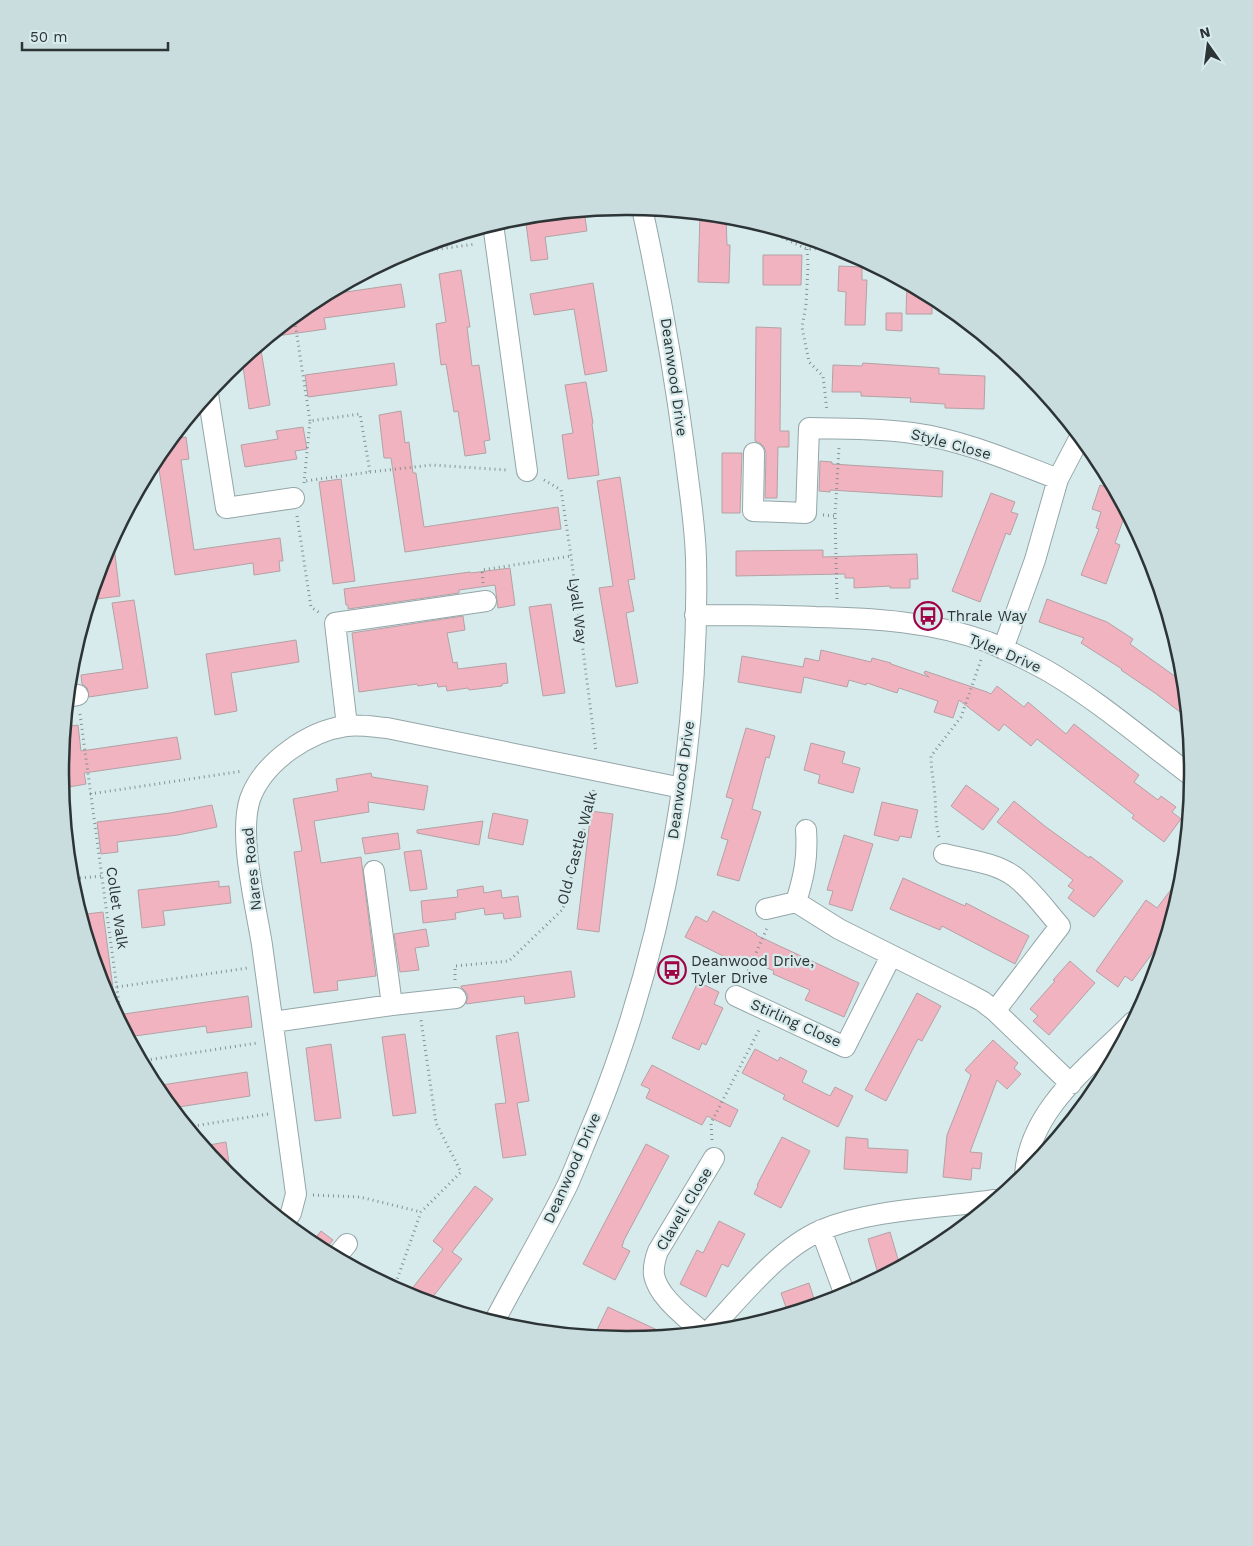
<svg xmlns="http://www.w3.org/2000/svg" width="1253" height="1546" viewBox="0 0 1253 1546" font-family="'Work Sans',sans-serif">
<rect width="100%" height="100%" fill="#d7ebed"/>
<path fill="#f1b3bf" stroke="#b3a2a5" d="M 584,211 L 587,231 L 545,237 L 548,259 L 531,261 L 525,216 Z
M 700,214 L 726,216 L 727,245 L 730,245 L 729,283 L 698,282 Z
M 763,255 L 802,255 L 801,285 L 763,285 Z
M 839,266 L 862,267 L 862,280 L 867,280 L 865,325 L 845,325 L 846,292 L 838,291 Z
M 461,270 L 470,327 L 467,327 L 472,366 L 479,365 L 490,440 L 484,441 L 486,453 L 465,456 L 458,411 L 454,412 L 446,364 L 441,365 L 436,324 L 446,322 L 439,274 Z
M 593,283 L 607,371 L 585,375 L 574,309 L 534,315 L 530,294 Z
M 907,283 L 932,297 L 932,314 L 906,314 Z
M 401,284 L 405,307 L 324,318 L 326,329 L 269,337 L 312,302 L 325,295 Z
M 886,313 L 902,313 L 902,331 L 886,330 Z
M 756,327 L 781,328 L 780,431 L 789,431 L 789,447 L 778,447 L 777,498 L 765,498 L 766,453 L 764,447 L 760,443 L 755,441 Z
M 260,344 L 270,405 L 249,409 L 242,359 Z
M 394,363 L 397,385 L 308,397 L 305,375 Z
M 863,363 L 939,368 L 939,374 L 985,376 L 984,409 L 945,408 L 945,404 L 910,402 L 911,398 L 861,396 L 861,392 L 832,392 L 833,365 L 862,366 Z
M 586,382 L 593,423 L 592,424 L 599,475 L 568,479 L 562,435 L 573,433 L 565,385 Z
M 401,411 L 405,443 L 409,442 L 413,473 L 416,473 L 424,527 L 558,507 L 561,529 L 405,552 L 391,458 L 384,458 L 379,415 Z
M 303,427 L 307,449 L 295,451 L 297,459 L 245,467 L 241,445 L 278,439 L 276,431 Z
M 186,437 L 189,459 L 181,460 L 194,550 L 280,538 L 283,561 L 279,561 L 280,571 L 254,575 L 253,563 L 175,575 L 157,456 L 171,439 Z
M 722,453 L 742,453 L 740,513 L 722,513 Z
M 820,461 L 832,462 L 832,464 L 943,471 L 942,497 L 830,490 L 830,492 L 819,491 Z
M 620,477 L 635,579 L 628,580 L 634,611 L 626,613 L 638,683 L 616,687 L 599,588 L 613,586 L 597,481 Z
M 341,479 L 355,581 L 333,584 L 319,482 Z
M 1100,485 L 1115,490 L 1126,512 L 1115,543 L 1120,545 L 1106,584 L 1081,575 L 1099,529 L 1096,528 L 1101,512 L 1092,509 Z
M 991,493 L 1015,502 L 1011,512 L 1018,514 L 1010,535 L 1006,533 L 980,602 L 952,591 Z
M 113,538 L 120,596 L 97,599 L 95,582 L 103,556 Z
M 823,550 L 823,557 L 917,554 L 918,579 L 910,579 L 910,588 L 890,588 L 890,586 L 854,588 L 854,578 L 845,578 L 845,574 L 736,576 L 736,551 Z
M 510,568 L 515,605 L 498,608 L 495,585 L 459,590 L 459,593 L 348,609 L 348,605 L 346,605 L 344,589 L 470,572 L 471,573 Z
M 1047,599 L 1107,622 L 1133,639 L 1130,644 L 1176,677 L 1183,668 L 1188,718 L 1155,693 L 1121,670 L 1122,669 L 1081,643 L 1084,638 L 1039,622 Z
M 134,600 L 148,688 L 89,697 L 87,688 L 82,684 L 81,675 L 123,669 L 112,603 Z
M 551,604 L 565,693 L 543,696 L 529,607 Z
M 463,616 L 465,630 L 447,633 L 453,663 L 457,662 L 458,669 L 506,663 L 508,683 L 502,684 L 502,686 L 469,690 L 468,688 L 447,691 L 446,686 L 438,687 L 437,683 L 418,686 L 417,684 L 359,692 L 352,633 Z
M 296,640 L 299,662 L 231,673 L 237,711 L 215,715 L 206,654 Z
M 821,650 L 871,662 L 872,658 L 891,663 L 891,664 L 929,677 L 924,673 L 925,671 L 987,692 L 991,694 L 997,686 L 1024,707 L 1028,702 L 1066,734 L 1074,724 L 1139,775 L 1134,782 L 1158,800 L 1161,796 L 1176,807 L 1172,812 L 1181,819 L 1164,842 L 1132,818 L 1134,815 L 1037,739 L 1031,746 L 1004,724 L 999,731 L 959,700 L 953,718 L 934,712 L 938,701 L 899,688 L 897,693 L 867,683 L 866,685 L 849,680 L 847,687 L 804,677 L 801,693 L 738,682 L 742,656 L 803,667 L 805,658 L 819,661 Z
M 78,725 L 81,751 L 177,737 L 181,759 L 84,773 L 86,784 L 69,787 L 63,742 L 64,727 Z
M 746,728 L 775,736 L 769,758 L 766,757 L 752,809 L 761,812 L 739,881 L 717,875 L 728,840 L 721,838 L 733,799 L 726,797 Z
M 811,743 L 845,752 L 842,763 L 860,768 L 853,793 L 818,783 L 820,775 L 804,770 Z
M 371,773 L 372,777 L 428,786 L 424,810 L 368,802 L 369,812 L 314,821 L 321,863 L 361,857 L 376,976 L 337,981 L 338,990 L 314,993 L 294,852 L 302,851 L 293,799 L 338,791 L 336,779 Z
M 966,785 L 999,809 L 983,830 L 951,806 Z
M 1014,801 L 1046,827 L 1089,858 L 1090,856 L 1123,881 L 1094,917 L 1068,898 L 1074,890 L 1068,886 L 1073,880 L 997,822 Z
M 882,802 L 918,810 L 911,838 L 900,836 L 898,841 L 874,835 Z
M 212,805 L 217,827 L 178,835 L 117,842 L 118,852 L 101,854 L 97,822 L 170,813 Z
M 591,811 L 613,814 L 599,932 L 577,929 Z
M 493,813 L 528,820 L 523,845 L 488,838 Z
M 483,821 L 479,845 L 417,833 L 417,830 Z
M 398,833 L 400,849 L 365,854 L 362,838 Z
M 844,835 L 873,844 L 852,911 L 829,904 L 833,891 L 827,890 Z
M 421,850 L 427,889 L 410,891 L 404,852 Z
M 1183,874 L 1182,884 L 1163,946 L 1160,943 L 1132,981 L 1125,976 L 1118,987 L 1096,971 L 1146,900 L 1157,908 Z
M 903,878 L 965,906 L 966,903 L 1029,936 L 1015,964 L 942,926 L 940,930 L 890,909 Z
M 219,881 L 219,887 L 229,886 L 231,903 L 163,911 L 165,925 L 142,928 L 138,890 Z
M 483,886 L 484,893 L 501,890 L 502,898 L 518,896 L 521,917 L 504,919 L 503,913 L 485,915 L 484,908 L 455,913 L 456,919 L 423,923 L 421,901 L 458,897 L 457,890 Z
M 713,911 L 757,934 L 756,935 L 859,983 L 844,1017 L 805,1000 L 810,990 L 773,974 L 774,971 L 744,958 L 741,965 L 685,937 L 696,916 L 707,922 Z
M 103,912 L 114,996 L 107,998 L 103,990 L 90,948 L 86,914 Z
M 426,929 L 429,946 L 415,948 L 419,970 L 400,972 L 394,934 Z
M 1070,961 L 1095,983 L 1049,1035 L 1033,1021 L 1038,1016 L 1030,1009 L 1055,981 L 1053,980 Z
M 571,971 L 575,997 L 525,1004 L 524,996 L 466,1004 L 468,996 L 465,991 L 461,987 L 461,986 Z
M 698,982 L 719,992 L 714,1004 L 723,1008 L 706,1045 L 702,1043 L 699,1050 L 672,1038 Z
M 917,993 L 941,1006 L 922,1041 L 918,1039 L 886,1101 L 865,1090 Z
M 248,996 L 252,1027 L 207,1033 L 206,1026 L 128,1037 L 117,1015 Z
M 518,1032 L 529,1101 L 517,1103 L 526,1155 L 503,1158 L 495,1104 L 506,1103 L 496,1036 Z
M 405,1034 L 416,1113 L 393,1116 L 382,1037 Z
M 993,1040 L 1018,1063 L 1014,1068 L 1021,1074 L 1007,1089 L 997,1080 L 970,1152 L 982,1153 L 980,1169 L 972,1168 L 971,1180 L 943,1177 L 947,1135 L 971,1075 L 965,1070 Z
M 331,1044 L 341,1118 L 315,1121 L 306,1048 Z
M 755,1049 L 778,1061 L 780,1057 L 807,1071 L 802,1082 L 830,1096 L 835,1087 L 853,1096 L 838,1127 L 783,1099 L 785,1095 L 742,1073 Z
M 652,1065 L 738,1110 L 730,1127 L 707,1116 L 702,1125 L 646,1098 L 650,1089 L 641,1085 Z
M 247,1072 L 250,1096 L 172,1108 L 155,1086 Z
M 782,1137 L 810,1151 L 781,1208 L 754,1194 L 758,1186 L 757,1185 Z
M 846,1137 L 868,1139 L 868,1148 L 908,1150 L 907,1173 L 844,1169 Z
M 226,1142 L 231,1178 L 203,1146 Z
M 646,1144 L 669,1156 L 624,1240 L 622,1247 L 630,1251 L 615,1280 L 583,1264 Z
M 475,1186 L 493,1199 L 452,1252 L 462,1259 L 429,1302 L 407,1295 L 443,1249 L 433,1241 Z
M 719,1221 L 745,1234 L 728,1267 L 722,1264 L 706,1297 L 680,1284 L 697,1250 L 703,1253 Z
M 321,1231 L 333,1240 L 324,1251 L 311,1244 Z
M 890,1232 L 900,1266 L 879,1277 L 868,1239 Z
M 809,1283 L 816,1305 L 788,1313 L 781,1293 Z
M 608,1307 L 668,1335 L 626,1340 L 594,1336 Z"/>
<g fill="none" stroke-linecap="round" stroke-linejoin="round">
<defs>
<path id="minor" d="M 493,224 L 527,471
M 208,394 L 226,508 L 294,498
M 754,453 L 753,511 L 806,513 L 809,428 C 843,429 879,428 912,433 C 963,440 1011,461 1058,479
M 695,615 C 736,615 776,615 816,617 C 873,618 934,622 988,642 C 1007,650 1028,660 1046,670 C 1098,700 1145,741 1193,777
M 1003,649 L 1035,560 L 1058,479 L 1080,437
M 68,697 L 78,695
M 347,726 L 335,623 L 486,601
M 806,830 C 808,858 804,876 796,902 L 839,929 L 963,991 L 982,1001 L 995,1011
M 944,854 C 967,860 995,862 1015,877 C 1032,890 1046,910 1060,926 L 995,1011 L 1071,1084
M 374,871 L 392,1005
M 766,909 L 796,902
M 736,996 L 845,1047 L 891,956
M 273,1022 L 392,1005 L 456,998
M 1025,1175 C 1029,1109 1090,1066 1133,1022
M 285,1222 L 291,1213 L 296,1194 C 285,1111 274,1028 262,945 C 256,906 238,836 250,799 C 263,762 309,731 346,726 C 360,724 374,727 387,728 L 682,788
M 821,1230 L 845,1295
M 336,1257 L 347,1244
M 494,1322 C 518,1276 545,1231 568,1184 C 578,1161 587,1137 597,1114 C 666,941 700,744 696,558 C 695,523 689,488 685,454 C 674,370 660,291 642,208
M 709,1331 C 740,1298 779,1248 822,1230 C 871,1209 942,1208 995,1200
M 702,1332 C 686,1317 658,1297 654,1275 C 653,1266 655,1259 658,1251 L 714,1158"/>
</defs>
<use href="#minor" stroke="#94a6a8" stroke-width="22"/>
<path stroke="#849293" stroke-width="3" stroke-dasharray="1 4" stroke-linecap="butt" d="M 766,226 L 775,234 L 807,249 L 839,248
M 807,249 L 808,266 L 806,305 L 802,327 L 809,362 L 823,376 L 827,411
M 402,254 L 476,244
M 294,316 L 310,421
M 370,472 L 432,465 L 507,470
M 544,480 L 561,490 L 571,556 L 596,752
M 304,483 L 310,421 L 360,414 L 370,472 L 305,481
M 823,515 L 835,516
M 297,516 L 311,607 L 320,613
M 483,583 L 482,570 L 571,556
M 837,599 L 835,516 L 839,448
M 72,657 L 75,676
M 80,714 L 122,1026
M 90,794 L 243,771
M 939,837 C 935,823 936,810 935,796 C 934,783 931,770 931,756 L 961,717 L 981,660
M 70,879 L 102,876
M 455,980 L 455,966 L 509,961 L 563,909 L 594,789
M 744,980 L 767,928
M 117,987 L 248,968
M 141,1061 L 257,1043
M 188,1127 L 268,1114
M 712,1140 L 711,1123 L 760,1028
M 313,1195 L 360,1197 L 421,1212
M 394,1288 L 421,1212 L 461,1172 L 436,1123 L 421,1020"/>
<use href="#minor" stroke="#fff" stroke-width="20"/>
</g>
<defs>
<symbol id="bus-ring" viewBox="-11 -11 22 22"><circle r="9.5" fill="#d7ebed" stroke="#9f0346" stroke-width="1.5"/><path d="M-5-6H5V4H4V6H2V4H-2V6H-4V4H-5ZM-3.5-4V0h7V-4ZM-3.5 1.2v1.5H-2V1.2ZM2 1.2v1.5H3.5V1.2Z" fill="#9f0346"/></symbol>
</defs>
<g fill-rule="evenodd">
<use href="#bus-ring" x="912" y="600" width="32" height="32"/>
<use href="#bus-ring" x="656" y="954" width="32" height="32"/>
</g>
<g text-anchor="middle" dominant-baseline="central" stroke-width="4.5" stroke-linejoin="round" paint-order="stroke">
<g font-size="15" fill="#2d3435" stroke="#d7ebed">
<text transform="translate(674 377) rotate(82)">Deanwood Drive</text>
<text transform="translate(951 444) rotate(15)">Style Close</text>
<text transform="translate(578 611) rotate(83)">Lyall Way</text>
<text transform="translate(1005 653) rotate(23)">Tyler Drive</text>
<text transform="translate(681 780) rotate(-82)">Deanwood Drive</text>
<text transform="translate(577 848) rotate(-75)">Old Castle Walk</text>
<text transform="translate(252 869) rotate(-96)">Nares Road</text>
<text transform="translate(117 908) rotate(82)">Collet Walk</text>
<text transform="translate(796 1023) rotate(24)">Stirling Close</text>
<text transform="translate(572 1168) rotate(-66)">Deanwood Drive</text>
<text transform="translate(684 1209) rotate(-59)">Clavell Close</text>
</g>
<g font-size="15" fill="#2d3435" stroke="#d7ebed" text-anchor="start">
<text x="947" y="616">Thrale Way</text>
<text x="691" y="961">Deanwood Drive,<tspan x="691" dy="17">Tyler Drive</tspan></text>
</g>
</g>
<path d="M0 0H1253V1546H0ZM626 215H627A557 557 0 0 1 1184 772V774A557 557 0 0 1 627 1331H626A557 557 0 0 1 69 774V772A557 557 0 0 1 626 215Z" fill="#c9dcde" fill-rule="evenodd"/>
<path fill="none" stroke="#2d3435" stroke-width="2.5" d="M626 215H627A557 557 0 0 1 1184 772V774A557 557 0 0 1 627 1331H626A557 557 0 0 1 69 774V772A557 557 0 0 1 626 215Z"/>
<g transform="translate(1208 45) rotate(346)" stroke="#d7ebed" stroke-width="4" paint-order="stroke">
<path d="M0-4L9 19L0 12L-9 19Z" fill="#2d3435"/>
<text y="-8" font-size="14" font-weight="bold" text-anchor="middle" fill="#2d3435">N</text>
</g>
<path d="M22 42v8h146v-8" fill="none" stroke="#2d3435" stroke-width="2.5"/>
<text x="30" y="42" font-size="15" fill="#2d3435" stroke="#d7ebed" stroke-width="4" paint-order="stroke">50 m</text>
</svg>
